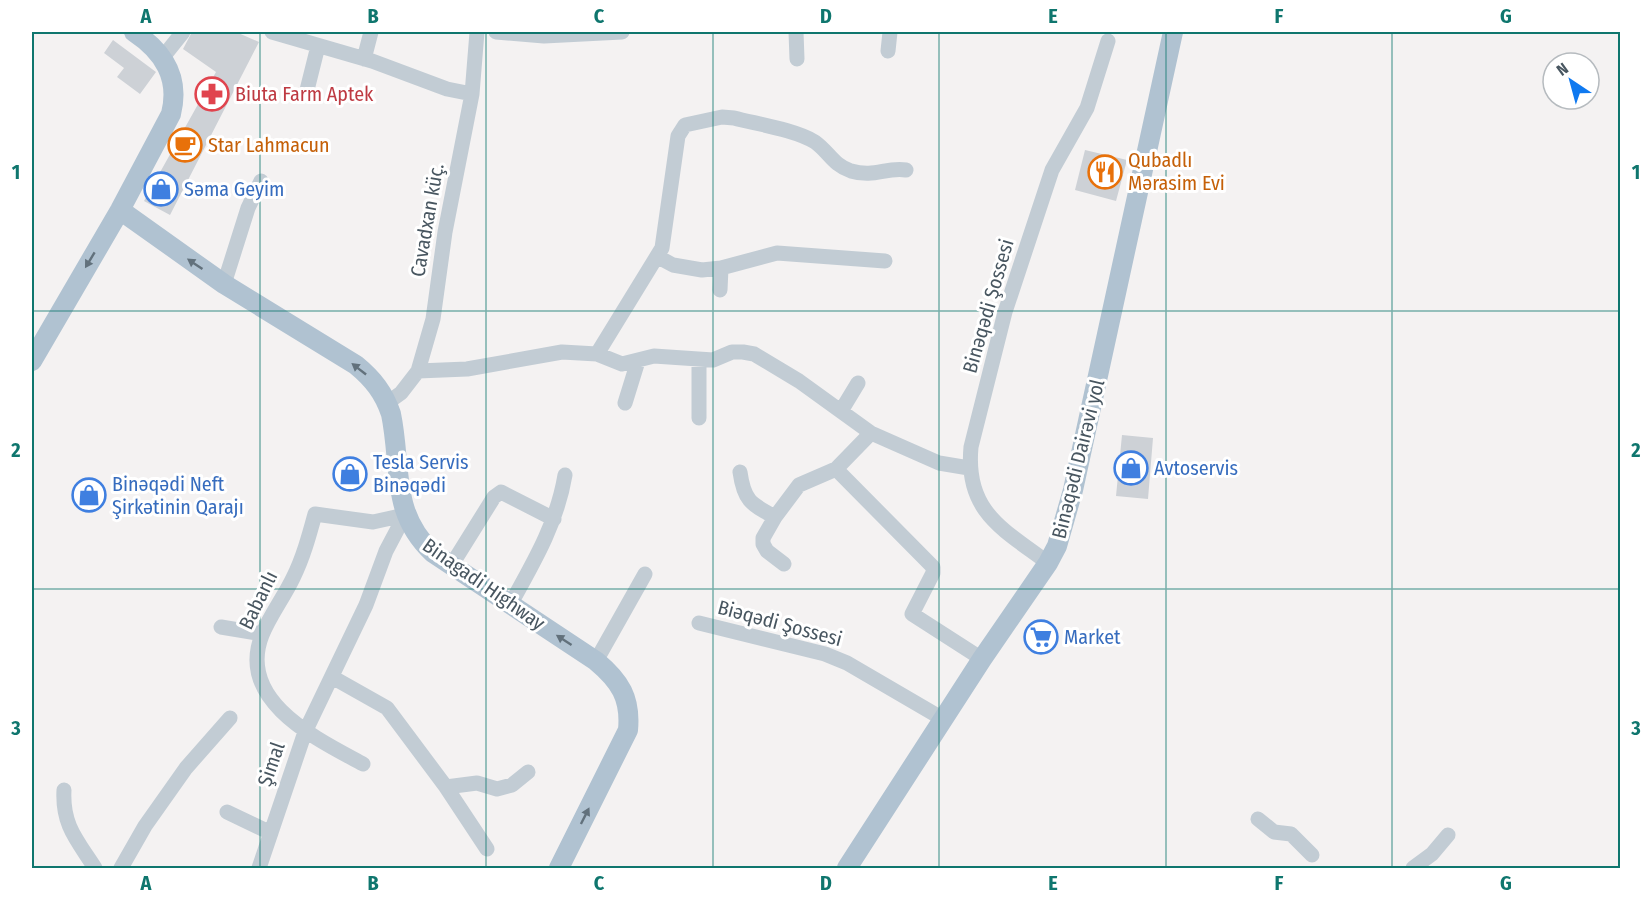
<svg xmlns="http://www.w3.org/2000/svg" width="1652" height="900" viewBox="0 0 1652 900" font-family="'Fira Sans Condensed',sans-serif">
<rect width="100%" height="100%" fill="#f4f2f2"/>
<path fill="#cdd1d6" d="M 192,32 L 236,32 L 259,42 L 170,215 L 144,201 L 216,72 L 183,49 Z
M 113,40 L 156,72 L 140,94 L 117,77 L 124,68 L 104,53 Z
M 1085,150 L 1127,160 L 1116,201 L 1075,190 Z
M 1122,435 L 1153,438 L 1148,499 L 1116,496 Z"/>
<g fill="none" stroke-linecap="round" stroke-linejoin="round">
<path stroke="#c2ccd4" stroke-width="15" d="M 272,32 L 372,61 L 447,89 L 472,94
M 496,32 L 544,36 L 622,32
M 796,32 L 797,59
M 888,51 L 890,32
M 163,57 L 183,32
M 364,59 L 371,32
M 307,90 L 318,46
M 658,257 L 673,265 L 702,270 L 721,268 L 777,253 L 885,261
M 224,284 L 248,208 L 261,181
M 720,290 L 721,268
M 597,354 L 662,248 L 678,136 L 685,125 L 722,117 L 734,118 C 757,124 796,130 815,142 C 829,152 833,165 851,171 C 875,178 885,167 906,170
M 699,361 L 699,418
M 418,371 L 467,369 L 562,352 L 597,354 L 622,364 L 654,356 L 713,360 L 732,352 L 743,352 L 754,354 L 799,381 L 871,433 L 939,463 L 969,468
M 387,403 L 401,393 L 418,371 L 433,319 L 445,232 L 472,94 L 477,32
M 625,403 L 638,361
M 841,411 L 858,383
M 836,469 L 933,567 L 933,573 L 912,614 L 982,659
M 740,472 C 744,501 751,504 775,517
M 1048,563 C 1003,529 965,512 971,447 L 1005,312 L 1052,170 L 1087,108 L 1108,41
M 784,564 L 767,551 L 763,544 L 763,538 L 775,517 L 799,485 L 836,469 L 871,433
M 451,566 L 494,497 L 501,492 L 554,519
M 510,605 C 534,562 557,523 565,475
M 699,623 L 825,654 L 847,663 L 943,719
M 221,627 L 262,634
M 596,661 L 645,574
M 332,677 L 387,708 L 446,787 L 487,849
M 363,764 C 317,739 236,701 262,635 C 270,615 284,597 293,578 C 303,558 309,536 315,514 L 373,522 L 405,515
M 446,787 L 477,783 L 497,789 L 512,785 L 528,772
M 64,790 C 62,825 77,840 95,868
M 227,812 L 271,833
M 1258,819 L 1274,832 L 1291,834 L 1312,855
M 121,868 L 145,826 L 186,768 L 230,718
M 259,868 L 305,732 L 366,605 L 386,551 L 405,515
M 1413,868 L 1432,854 L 1448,835"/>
<path stroke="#b0c2d1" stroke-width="20" d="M 120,210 L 224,284 L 356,365 C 373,379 384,393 391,414 C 402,467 390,513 433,553 L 596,661 C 620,681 631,698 628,730 L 559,868
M 32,361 L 120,210 L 171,114 C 180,78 164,52 134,32
M 847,868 L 982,659 L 1048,563 L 1057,546 L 1073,490 L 1173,32"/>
</g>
<defs><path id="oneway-solid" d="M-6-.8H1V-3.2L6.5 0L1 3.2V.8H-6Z" transform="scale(1.5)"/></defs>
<g fill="#62717c">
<use href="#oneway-solid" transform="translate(90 260) rotate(121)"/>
<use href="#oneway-solid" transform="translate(195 264) rotate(-146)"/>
<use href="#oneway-solid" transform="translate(359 369) rotate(-142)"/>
<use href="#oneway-solid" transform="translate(564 640) rotate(-147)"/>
<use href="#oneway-solid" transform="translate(585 816) rotate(-63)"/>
</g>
<path fill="none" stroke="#0f766e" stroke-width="1.5" stroke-opacity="0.55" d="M 260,32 L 260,868M 486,32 L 486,868M 713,32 L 713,868M 939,32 L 939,868M 1166,32 L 1166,868M 1392,32 L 1392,868M 32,311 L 1620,311M 32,589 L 1620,589"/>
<defs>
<symbol id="pharmacy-ring" viewBox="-11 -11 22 22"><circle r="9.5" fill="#fff" stroke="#e0444e" stroke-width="1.5"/><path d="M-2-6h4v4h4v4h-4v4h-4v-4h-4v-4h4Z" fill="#e0444e"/></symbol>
<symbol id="cafe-ring" viewBox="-11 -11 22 22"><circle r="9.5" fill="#fff" stroke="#e8710a" stroke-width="1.5"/><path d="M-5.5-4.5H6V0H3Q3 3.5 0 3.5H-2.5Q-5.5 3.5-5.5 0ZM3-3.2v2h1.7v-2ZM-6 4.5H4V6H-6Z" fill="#e8710a"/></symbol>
<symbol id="restaurant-ring" viewBox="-11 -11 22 22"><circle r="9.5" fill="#fff" stroke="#e8710a" stroke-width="1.5"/><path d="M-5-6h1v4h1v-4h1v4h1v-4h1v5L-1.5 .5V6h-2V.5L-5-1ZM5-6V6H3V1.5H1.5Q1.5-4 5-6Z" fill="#e8710a"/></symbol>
<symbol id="shop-ring" viewBox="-11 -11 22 22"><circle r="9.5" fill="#fff" stroke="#3f7fe0" stroke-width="1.5"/><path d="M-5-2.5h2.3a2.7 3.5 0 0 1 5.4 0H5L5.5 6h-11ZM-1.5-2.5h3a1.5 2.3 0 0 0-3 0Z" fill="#3f7fe0"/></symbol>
<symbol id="supermarket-ring" viewBox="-11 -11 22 22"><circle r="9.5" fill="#fff" stroke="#3f7fe0" stroke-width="1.5"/><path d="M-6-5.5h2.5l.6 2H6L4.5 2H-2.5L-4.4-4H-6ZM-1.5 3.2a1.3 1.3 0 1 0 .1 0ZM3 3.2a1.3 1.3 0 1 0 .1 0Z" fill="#3f7fe0"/></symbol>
</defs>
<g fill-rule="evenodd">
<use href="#pharmacy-ring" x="193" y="75" width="38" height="38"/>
<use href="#cafe-ring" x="166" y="126" width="38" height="38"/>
<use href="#restaurant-ring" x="1086" y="153" width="38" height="38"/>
<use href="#shop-ring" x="142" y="170" width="38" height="38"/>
<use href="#shop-ring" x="1112" y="449" width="38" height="38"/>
<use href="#shop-ring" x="331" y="455" width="38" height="38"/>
<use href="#shop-ring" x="70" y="476" width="38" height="38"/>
<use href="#supermarket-ring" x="1022" y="618" width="38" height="38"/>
</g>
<g text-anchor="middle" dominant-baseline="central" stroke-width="6" stroke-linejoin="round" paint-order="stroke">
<g font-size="20" fill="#be3a42" stroke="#fff" text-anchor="start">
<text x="235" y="94">Biuta Farm Aptek</text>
</g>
<g font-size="20" fill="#c56008" stroke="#fff" text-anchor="start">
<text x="208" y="145">Star Lahmacun</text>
<text x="1128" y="160">Qubadlı<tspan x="1128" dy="23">Mərasim Evi</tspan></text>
</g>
<g font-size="20" fill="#366cbe" stroke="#fff" text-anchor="start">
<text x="184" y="189">Səma Geyim</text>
<text x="373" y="462">Tesla Servis<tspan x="373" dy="23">Binəqədi</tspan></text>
<text x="1154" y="468">Avtoservis</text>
<text x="112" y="484">Binəqədi Neft<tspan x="112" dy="23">Şirkətinin Qarajı</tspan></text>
<text x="1064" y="637">Market</text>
</g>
<g font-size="20" fill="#485660" stroke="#fff">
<text transform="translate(427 220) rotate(-80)">Cavadxan küç.</text>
<text transform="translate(988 306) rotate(-74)">Binəqədi Şossesi</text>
<text transform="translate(1078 459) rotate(-76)">Binəqədi Dairəvi yol</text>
<text transform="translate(484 584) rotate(35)">Binagadi Highway</text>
<text transform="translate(258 600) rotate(-64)">Babanlı</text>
<text transform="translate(780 623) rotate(15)">Biəqədi Şossesi</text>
<text transform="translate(271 764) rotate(-71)">Şimal</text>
</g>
</g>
<rect width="1652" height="900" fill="none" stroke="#ffffff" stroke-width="66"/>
<g transform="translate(1571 81) rotate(324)"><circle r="28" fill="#ffffff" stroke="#b6bbbf" stroke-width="1.5"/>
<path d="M0-4.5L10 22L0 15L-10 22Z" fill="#0f79f0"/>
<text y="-9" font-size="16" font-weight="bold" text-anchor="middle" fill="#485660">N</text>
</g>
<rect x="33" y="33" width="1586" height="834" fill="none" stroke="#0f766e" stroke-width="2"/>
<g font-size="20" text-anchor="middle" font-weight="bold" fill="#0f766e">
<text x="146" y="23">A</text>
<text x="373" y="23">B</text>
<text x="599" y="23">C</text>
<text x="826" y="23">D</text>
<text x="1053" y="23">E</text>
<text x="1279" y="23">F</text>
<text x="1506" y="23">G</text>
<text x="16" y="179">1</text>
<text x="1636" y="179">1</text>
<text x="16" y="457">2</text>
<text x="1636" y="457">2</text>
<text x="16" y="735">3</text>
<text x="1636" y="735">3</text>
<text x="146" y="890">A</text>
<text x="373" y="890">B</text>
<text x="599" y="890">C</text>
<text x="826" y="890">D</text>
<text x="1053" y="890">E</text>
<text x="1279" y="890">F</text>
<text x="1506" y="890">G</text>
</g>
</svg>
